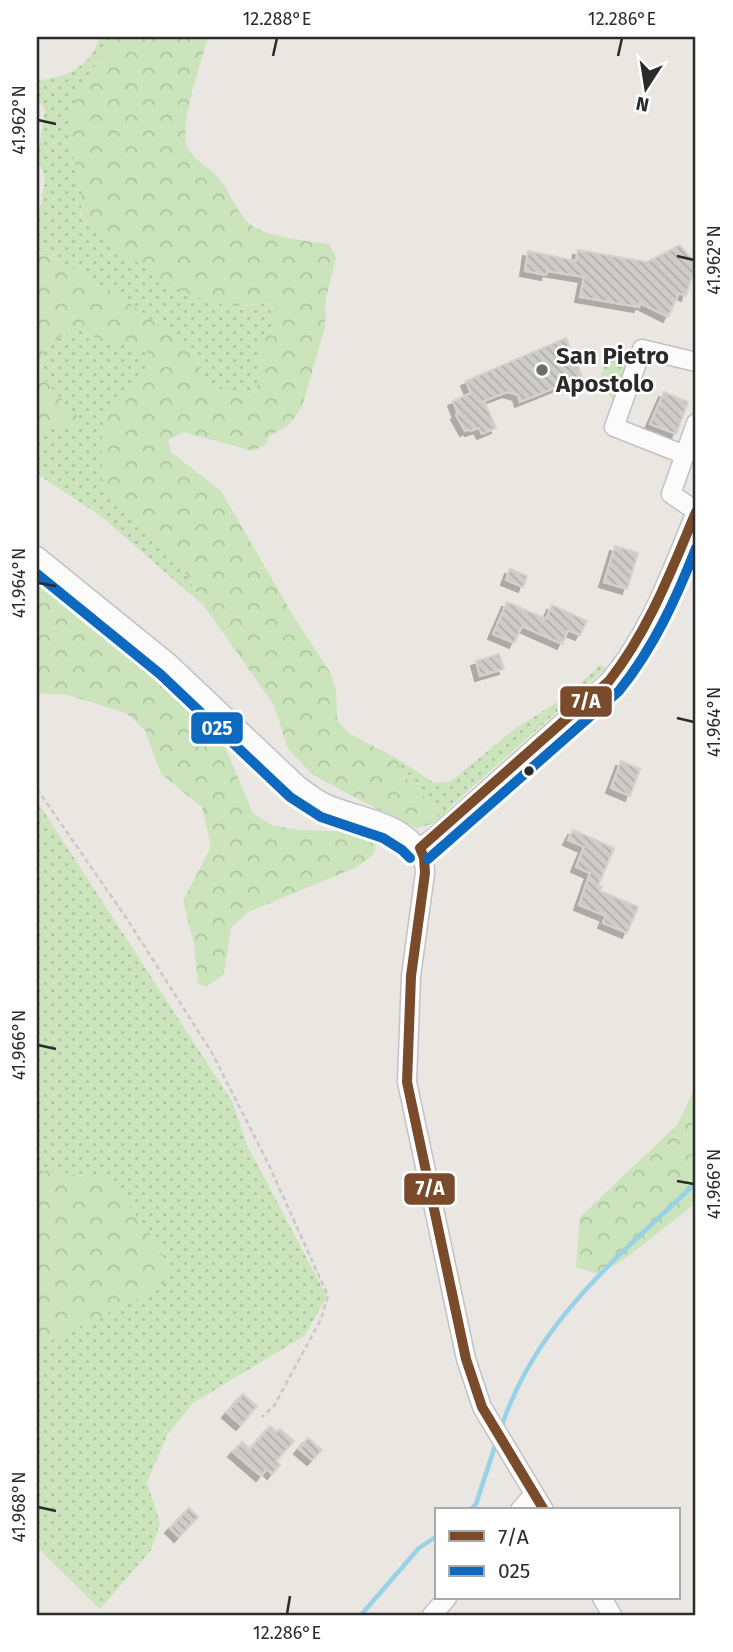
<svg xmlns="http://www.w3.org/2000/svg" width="733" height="1652" viewBox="0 0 733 1652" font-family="'Fira Sans',sans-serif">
<defs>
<pattern id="green-dots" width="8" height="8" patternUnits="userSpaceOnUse" patternTransform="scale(1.75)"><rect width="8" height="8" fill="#cbe4bc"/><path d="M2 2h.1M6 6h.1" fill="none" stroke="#aec4a2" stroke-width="1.8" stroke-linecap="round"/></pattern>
<pattern id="forest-crowns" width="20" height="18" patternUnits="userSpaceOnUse" patternTransform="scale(1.75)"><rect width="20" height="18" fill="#cbe4bc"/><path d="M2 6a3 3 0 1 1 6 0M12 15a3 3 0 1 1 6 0" fill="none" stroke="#aec4a2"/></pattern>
<pattern id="building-back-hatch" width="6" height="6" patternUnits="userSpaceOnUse" patternTransform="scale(1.75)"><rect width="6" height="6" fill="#ceccc9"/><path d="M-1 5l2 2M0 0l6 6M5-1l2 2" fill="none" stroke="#b1afad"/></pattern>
<filter id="shadow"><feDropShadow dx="-5" dy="5" stdDeviation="0" flood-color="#0004"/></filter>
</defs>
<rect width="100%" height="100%" fill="#eae6e2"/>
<path fill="url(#green-dots)" d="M 99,37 L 114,37 L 72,152 L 83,196 L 80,215 L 246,306 L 271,303 L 277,307 L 274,321 L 261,346 L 257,392 L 252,397 L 210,387 L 194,354 L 131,304 L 65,264 L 37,251 L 37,216 L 41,204 L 45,177 L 37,159 L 45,110 L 41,103 L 37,101 L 37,80 C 63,80 95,64 99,37 Z
M 86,326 L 94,337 L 147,351 L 151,363 L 108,494 L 177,558 L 204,606 L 101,516 L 37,474 L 37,432 L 75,425 L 40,375 L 44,351 L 64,334 Z
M 611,350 L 633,353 L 612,400 L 600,377 Z
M 601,665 L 605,669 L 450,807 L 438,822 L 438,810 L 404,776 L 396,758 L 434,783 L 450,782 L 516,728 L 564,698 Z
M 37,801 L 233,1103 L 247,1145 L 327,1297 L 304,1336 L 193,1403 L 167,1435 L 147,1483 L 160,1523 L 151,1550 L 100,1609 L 37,1547 L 37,1347 L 155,1290 L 173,1274 L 109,1179 L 37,1170 Z"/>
<path fill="url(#forest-crowns)" d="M 114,37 L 208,37 C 201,64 182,114 186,141 C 188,158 207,165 217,176 C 230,190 236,214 251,225 C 268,237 308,241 329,244 L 336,257 L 326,298 L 325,327 L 302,407 L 289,425 L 269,436 L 266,444 L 253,451 L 183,432 L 168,440 L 171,452 L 221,491 L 294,617 L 331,674 L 336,690 L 337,720 L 348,733 L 396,758 L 404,776 L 438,810 L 438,822 L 417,828 L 377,809 L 313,775 L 288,749 L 274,705 L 204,606 L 177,558 L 108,494 L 100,474 L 103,421 L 150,363 L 146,351 L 94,337 L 86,327 L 64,334 L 44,351 L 40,375 L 78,417 L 75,425 L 37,432 L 37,251 L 65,264 L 131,304 L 194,354 L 210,387 L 251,397 L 257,392 L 261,346 L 274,321 L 277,307 L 271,303 C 252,305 234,307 216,303 C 174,295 120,249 85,224 C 77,210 84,202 81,188 C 72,155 64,124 79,92 C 88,72 104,56 114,37 Z
M 37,575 L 179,692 L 223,743 L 253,813 L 272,825 L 297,830 L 364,832 L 376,842 L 374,854 L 357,867 L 248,912 L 231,928 L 224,974 L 206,987 L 198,984 L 194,943 L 183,901 L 211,847 L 202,807 L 161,774 L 145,730 L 126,713 L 68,695 L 37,693 Z
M 696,1086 L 696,1203 L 623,1260 L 598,1274 L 576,1267 L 580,1217 L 677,1125 Z
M 37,1170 L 109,1179 L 150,1234 L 173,1274 L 155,1290 L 37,1347 Z"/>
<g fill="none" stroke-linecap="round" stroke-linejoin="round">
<path stroke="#97d2e9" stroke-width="4.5" d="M 501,1428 C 536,1322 618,1257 696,1183
M 470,1510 L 476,1504 L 496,1443
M 361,1615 L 419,1548 L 437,1536"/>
</g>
<path fill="url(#building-back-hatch)" stroke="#d4d1ce" stroke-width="2" filter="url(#shadow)" d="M 680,245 L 692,260 L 693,272 L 686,296 L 679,293 L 668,317 L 640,303 L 639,307 L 580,297 L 584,277 L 547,271 L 546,275 L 525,271 L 528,251 L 576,261 L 578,250 L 647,262 Z
M 566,338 L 582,377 L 520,402 L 518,395 L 507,392 L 484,401 L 496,428 L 482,434 L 479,428 L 470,431 L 469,429 L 465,431 L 456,415 L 458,414 L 453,401 L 471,393 L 466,381 Z
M 664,392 L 688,402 L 676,434 L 650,424 Z
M 615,546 L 638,553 L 627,589 L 604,582 Z
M 510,569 L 527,576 L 523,587 L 506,580 Z
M 507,602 L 546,619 L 552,605 L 587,621 L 580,635 L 568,630 L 562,644 L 522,626 L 514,643 L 493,634 Z
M 499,654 L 504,669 L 480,676 L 476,661 Z
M 621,761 L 640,769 L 630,796 L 611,788 Z
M 573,830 L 614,848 L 598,886 L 602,887 L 600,891 L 638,907 L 627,933 L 603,923 L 606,916 L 579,905 L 590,873 L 576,867 L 584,847 L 568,840 Z
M 243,1394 L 257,1406 L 241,1425 L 227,1413 Z
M 270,1426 L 277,1432 L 280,1429 L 294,1441 L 276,1461 L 280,1465 L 272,1474 L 267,1469 L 261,1476 L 233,1452 L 242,1442 L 250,1449 Z
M 308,1438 L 322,1450 L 312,1460 L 299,1449 Z
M 189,1508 L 198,1517 L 179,1537 L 170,1528 Z"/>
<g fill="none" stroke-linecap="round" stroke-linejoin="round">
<defs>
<path id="minor" d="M 696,423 L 671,494 L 696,511
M 685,455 L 614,427 L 642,349 L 696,362
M 37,556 L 169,663 L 299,786 C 308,792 317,800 327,804 C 364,820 424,823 425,873 L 411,976 L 407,1082 L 466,1359 L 482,1407 L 544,1510
M 420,848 L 436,836 L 609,681 C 651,632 671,571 696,512
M 520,1510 L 534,1494
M 602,1598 L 612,1615
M 432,1615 L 447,1598"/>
</defs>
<use href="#minor" stroke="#c3c2c2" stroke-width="21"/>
<path stroke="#c8c8c7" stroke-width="2.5" stroke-dasharray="5 3.5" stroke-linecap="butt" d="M 37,789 L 127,919 L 212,1053 L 268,1163 L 328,1296 L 321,1319 L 274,1406 L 262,1417"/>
<use href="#minor" stroke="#fcfbfb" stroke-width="18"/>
<defs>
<path id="bus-1" d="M 420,848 L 424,858 L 425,873 L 411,976 L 407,1082 L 466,1359 L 482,1407 L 544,1510
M 420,848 L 609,681 C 649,630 671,571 696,512"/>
<path id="bus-2" d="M 37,574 L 160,674 L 290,797 L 321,817 L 383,838 L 402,850 L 410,858
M 428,859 L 619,691 C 654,647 676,599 696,548"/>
</defs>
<use href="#bus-1" stroke="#fff" stroke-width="16"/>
<use href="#bus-2" stroke="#fff" stroke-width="16"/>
<use href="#bus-1" stroke="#7a4b2a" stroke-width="10"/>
<use href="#bus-2" stroke="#0c69bf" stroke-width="10"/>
</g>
<path fill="none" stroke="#2b2b2b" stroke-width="2.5" d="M 273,56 L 277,38M 618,56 L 622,38M 38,120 L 56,124M 677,256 L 694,260M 38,583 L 56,586M 677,718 L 694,722M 38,1045 L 56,1049M 677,1181 L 694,1184M 38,1507 L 56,1511M 287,1614 L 290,1596"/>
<circle fill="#6e6c6b" stroke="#fff" stroke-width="2.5" cx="542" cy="370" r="7"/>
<circle fill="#2b2b2b" stroke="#fff" stroke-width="2.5" cx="529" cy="771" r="6"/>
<g text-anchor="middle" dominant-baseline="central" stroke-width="5" stroke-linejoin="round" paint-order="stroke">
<g font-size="24" font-weight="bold" fill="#2b2b2b" stroke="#fff" text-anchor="start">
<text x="556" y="356">San Pietro<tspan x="556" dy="28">Apostolo</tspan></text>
</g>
</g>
<g stroke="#fff" stroke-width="2.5">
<rect x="559" y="685" width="54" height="33" rx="7" fill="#7a4b2a"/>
<rect x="190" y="711" width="54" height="34" rx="7" fill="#0c69bf"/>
<rect x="403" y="1172" width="53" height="34" rx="7" fill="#7a4b2a"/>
</g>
<g font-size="19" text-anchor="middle" font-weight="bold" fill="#fff">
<text x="586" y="708">7/A</text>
<text x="217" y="735">025</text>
<text x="430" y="1195">7/A</text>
</g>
<rect width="733" height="1652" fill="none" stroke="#ffffff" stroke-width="77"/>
<rect x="435" y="1508" width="245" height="91" fill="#ffffff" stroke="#aaaaaa" stroke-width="2"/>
<rect x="449" y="1531" width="35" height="10" fill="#7a4b2a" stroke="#aaaaaa" stroke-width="2"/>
<text x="498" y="1544" font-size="21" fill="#2b2b2b">7/A</text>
<rect x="449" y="1566" width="35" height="10" fill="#0c69bf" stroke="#aaaaaa" stroke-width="2"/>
<text x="498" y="1578" font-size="21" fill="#2b2b2b">025</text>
<g transform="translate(646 88) rotate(192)" stroke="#ffffff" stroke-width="5" paint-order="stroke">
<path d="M0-5L12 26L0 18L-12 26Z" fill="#2b2b2b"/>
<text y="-10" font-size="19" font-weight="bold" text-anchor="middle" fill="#2b2b2b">N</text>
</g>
<rect x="38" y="38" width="656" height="1576" fill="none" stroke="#2b2b2b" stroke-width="2.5"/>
<g font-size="18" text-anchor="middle" fill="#2b2b2b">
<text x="277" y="25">12.288°E</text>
<text x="622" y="25">12.286°E</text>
<text transform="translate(19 120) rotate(-90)" y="6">41.962°N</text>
<text transform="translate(714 260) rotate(-90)" y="6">41.962°N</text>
<text transform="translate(19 583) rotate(-90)" y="6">41.964°N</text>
<text transform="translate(714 722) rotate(-90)" y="6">41.964°N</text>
<text transform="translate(19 1045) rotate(-90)" y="6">41.966°N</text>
<text transform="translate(714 1184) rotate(-90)" y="6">41.966°N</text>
<text transform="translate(19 1507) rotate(-90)" y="6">41.968°N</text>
<text x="287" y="1639">12.286°E</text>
</g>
</svg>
